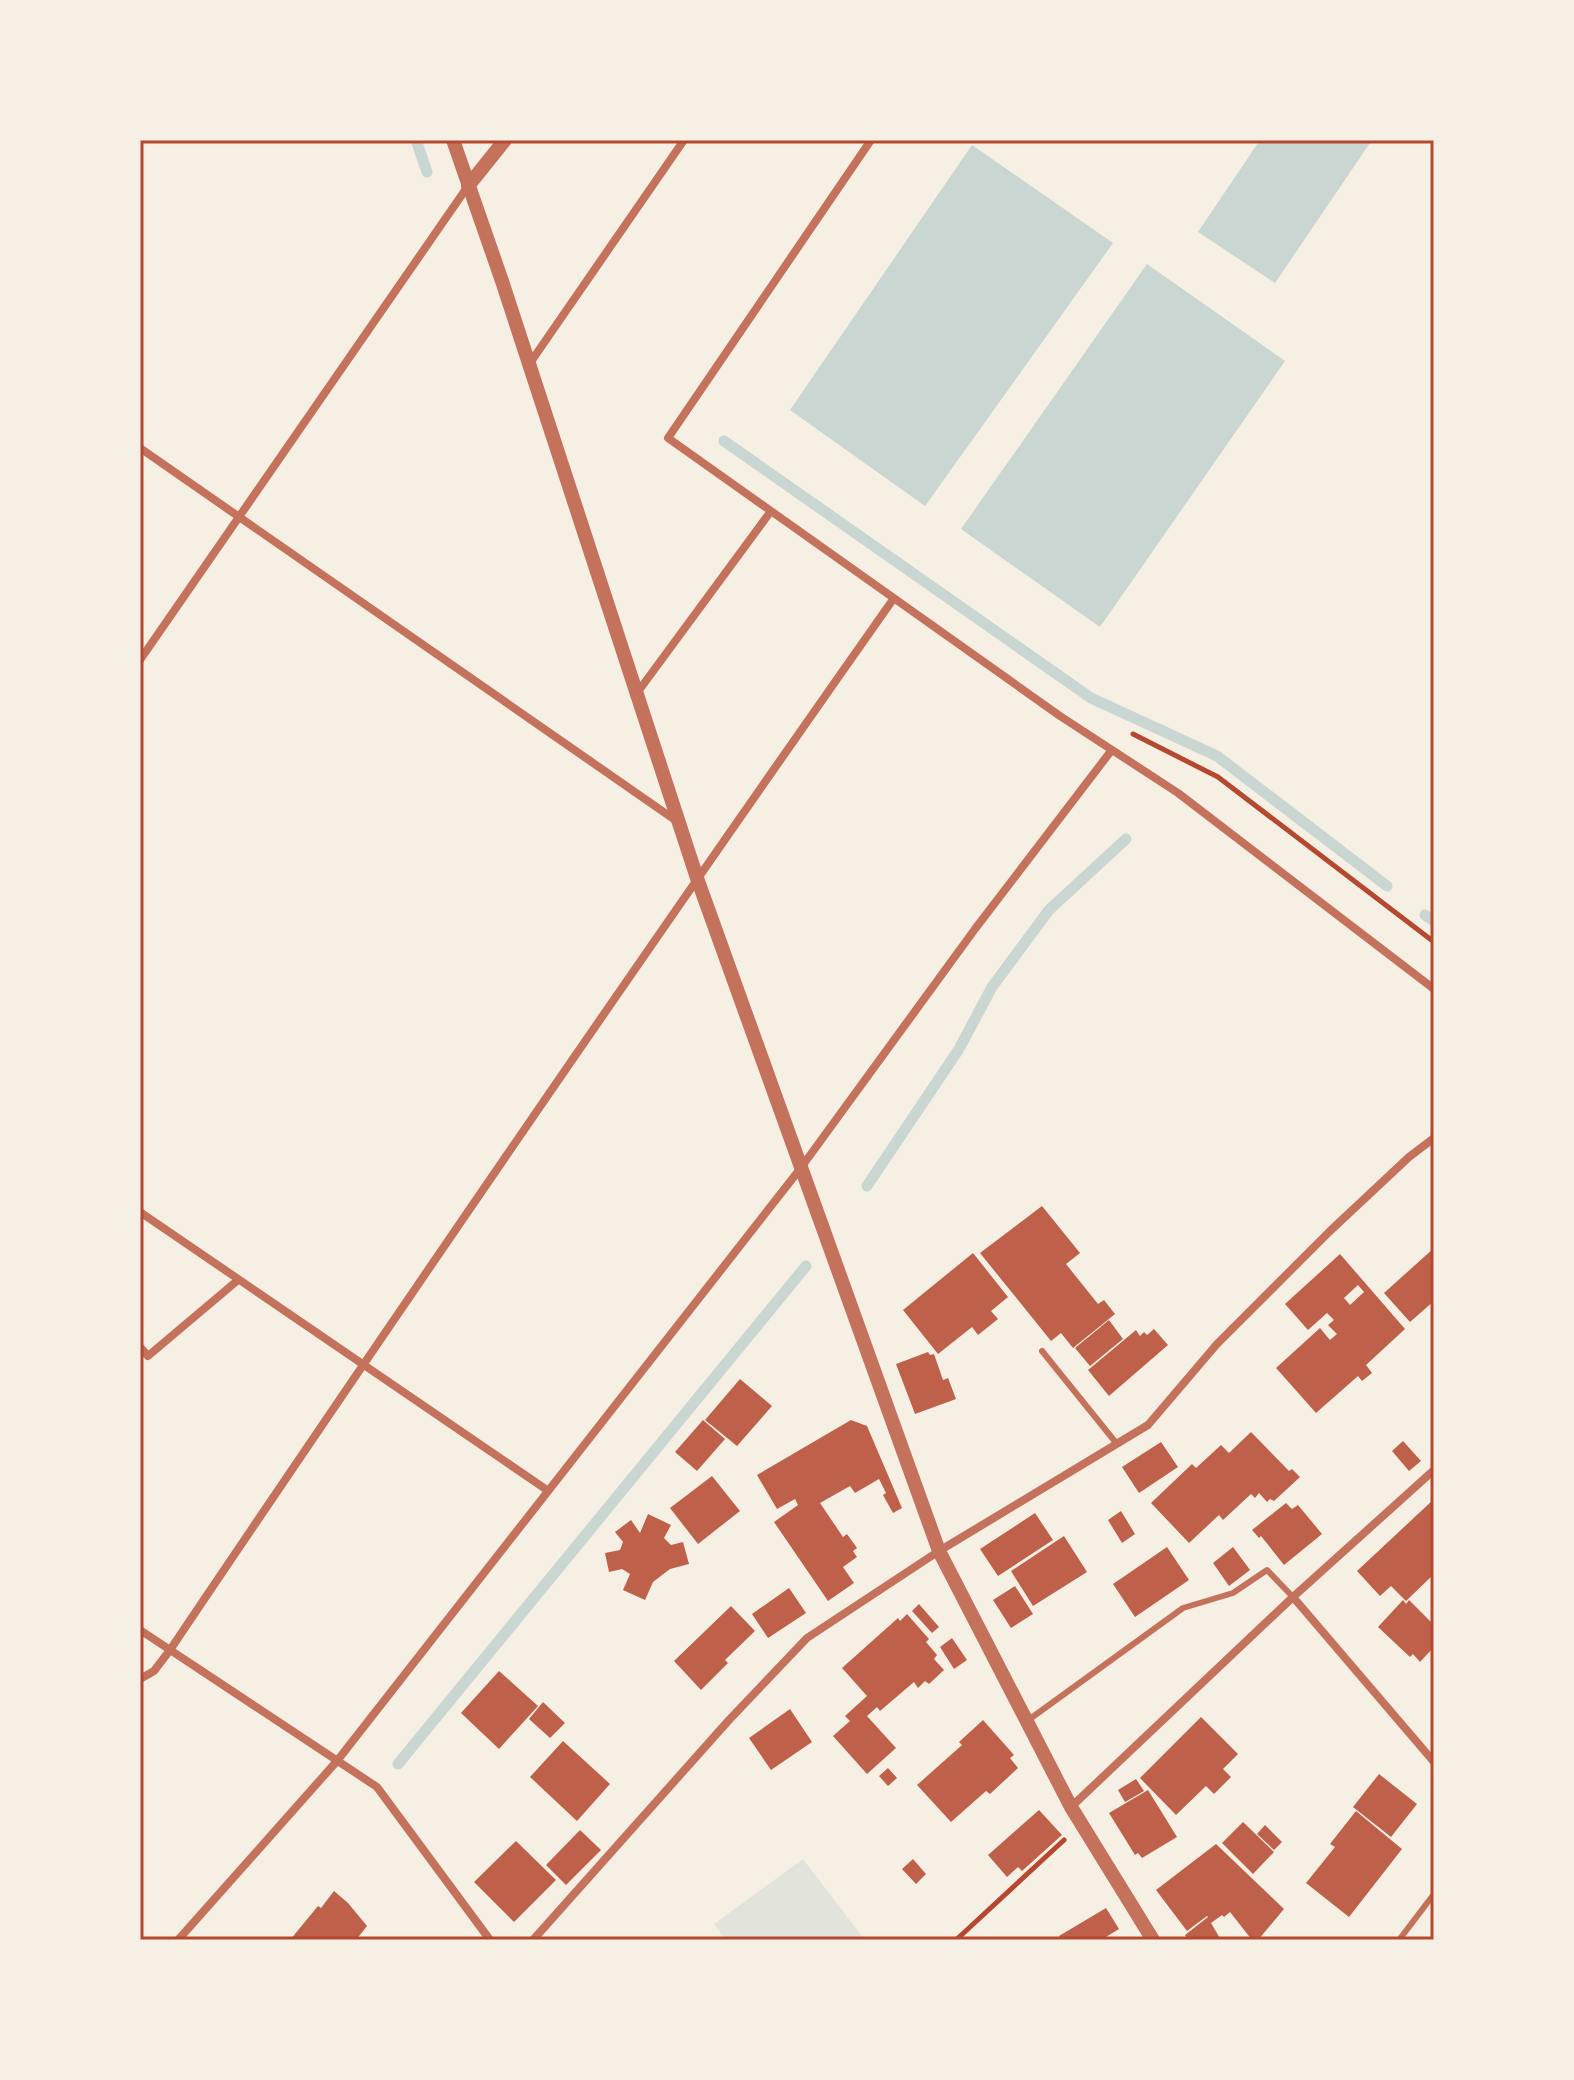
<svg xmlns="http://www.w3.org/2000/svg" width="1574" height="2080" viewBox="0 0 1574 2080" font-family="'PT Sans',sans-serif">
<rect width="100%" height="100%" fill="#f6efe4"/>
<path fill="#e2e4dc" d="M 803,1859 L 865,1940 L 726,1940 L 714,1924 Z"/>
<path fill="#c9d6d2" d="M 1260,140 L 1372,140 L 1275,283 L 1198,232 Z
M 972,145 L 1113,243 L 925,506 L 790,410 Z
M 1147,264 L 1285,361 L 1100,627 L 961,529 Z"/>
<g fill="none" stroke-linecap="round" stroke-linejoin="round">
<path stroke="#c9d6d2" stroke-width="11" d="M 416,140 L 427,172
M 724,441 L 1091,698 L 1217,756 L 1387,886
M 1425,915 L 1434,921
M 867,1186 L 959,1049 L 992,987 L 1049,910 L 1126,839
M 398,1764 L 806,1266"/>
</g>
<path fill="#bf614a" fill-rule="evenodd" d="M 1042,1206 L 1080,1253 L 1066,1264 L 1098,1304 L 1104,1300 L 1115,1314 L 1073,1348 L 1061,1333 L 1051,1341 L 980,1253 Z
M 1434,1248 L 1434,1301 L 1410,1322 L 1384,1293 Z
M 973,1253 L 1008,1297 L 991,1311 L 998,1319 L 978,1335 L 972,1327 L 938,1354 L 903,1310 Z
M 1340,1254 L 1405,1329 L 1366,1365 L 1372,1373 L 1362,1381 L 1358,1376 L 1316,1413 L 1276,1368 L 1320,1328 L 1330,1340 L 1337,1334 L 1328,1325 L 1334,1320 L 1327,1313 L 1308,1330 L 1285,1304 ZM 1358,1285 L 1364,1292 L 1350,1305 L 1344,1298 Z
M 1109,1320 L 1123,1339 L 1090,1366 L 1075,1348 Z
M 1154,1329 L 1168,1345 L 1109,1396 L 1088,1370 L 1136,1330 L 1140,1336 L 1144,1332 L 1147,1335 Z
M 928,1352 L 930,1355 L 934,1354 L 943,1380 L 948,1378 L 956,1399 L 915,1414 L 896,1364 Z
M 740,1379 L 772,1406 L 737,1446 L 705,1420 Z
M 703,1420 L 725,1439 L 697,1471 L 675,1452 Z
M 851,1420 L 867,1426 L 902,1508 L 893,1513 L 883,1495 L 886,1493 L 879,1479 L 855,1493 L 850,1486 L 820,1503 L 843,1537 L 847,1534 L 857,1548 L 853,1551 L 857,1557 L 843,1567 L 854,1583 L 828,1601 L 774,1522 L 798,1505 L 795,1499 L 777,1509 L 757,1475 Z
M 1251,1432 L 1289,1471 L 1292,1469 L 1300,1477 L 1274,1501 L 1270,1499 L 1267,1502 L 1259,1493 L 1255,1498 L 1251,1494 L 1223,1520 L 1219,1515 L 1189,1543 L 1151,1503 L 1192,1464 L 1196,1468 L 1221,1445 L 1229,1453 Z
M 1403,1441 L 1421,1461 L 1409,1471 L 1392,1451 Z
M 1161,1442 L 1178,1467 L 1139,1493 L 1122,1467 Z
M 712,1476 L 740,1511 L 698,1544 L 670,1508 Z
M 1434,1499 L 1434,1574 L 1406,1601 L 1391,1586 L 1380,1596 L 1357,1571 Z
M 1286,1503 L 1292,1509 L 1298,1505 L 1322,1534 L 1284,1565 L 1261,1536 L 1259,1538 L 1252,1530 Z
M 1121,1511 L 1135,1534 L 1122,1543 L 1108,1520 Z
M 1035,1513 L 1053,1540 L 998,1576 L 980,1549 Z
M 648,1514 L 671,1525 L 664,1538 L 671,1545 L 683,1542 L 689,1564 L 670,1569 L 653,1582 L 645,1600 L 623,1590 L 630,1574 L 622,1569 L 609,1572 L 605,1553 L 620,1550 L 623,1542 L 615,1532 L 631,1520 L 640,1533 Z
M 1064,1536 L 1087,1572 L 1033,1606 L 1011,1571 Z
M 1167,1547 L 1189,1580 L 1135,1617 L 1113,1584 Z
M 1233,1547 L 1250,1570 L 1229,1586 L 1213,1563 Z
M 1015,1586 L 1033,1614 L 1011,1628 L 993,1600 Z
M 789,1588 L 806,1613 L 768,1638 L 752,1614 Z
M 1403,1600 L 1406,1604 L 1409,1600 L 1434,1625 L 1434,1647 L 1420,1662 L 1413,1654 L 1410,1657 L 1378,1627 Z
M 919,1604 L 939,1627 L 932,1633 L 912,1611 Z
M 731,1606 L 755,1631 L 725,1660 L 728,1663 L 701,1690 L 674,1661 Z
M 907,1614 L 929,1639 L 926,1642 L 937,1655 L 934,1659 L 944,1670 L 929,1684 L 925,1681 L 918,1688 L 914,1682 L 880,1711 L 877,1707 L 867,1716 L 896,1748 L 867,1774 L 833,1736 L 850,1721 L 845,1716 L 867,1696 L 842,1668 L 898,1618 L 900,1621 Z
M 952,1638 L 967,1660 L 954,1669 L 940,1647 Z
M 499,1671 L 538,1706 L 499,1749 L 461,1713 Z
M 543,1702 L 565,1723 L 550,1738 L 529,1719 Z
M 790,1709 L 812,1742 L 771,1770 L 749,1738 Z
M 1201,1717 L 1238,1754 L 1223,1769 L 1231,1777 L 1214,1794 L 1206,1786 L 1176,1815 L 1140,1778 Z
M 983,1720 L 1014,1755 L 1010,1758 L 1018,1768 L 990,1794 L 986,1791 L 951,1822 L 917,1785 L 962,1745 L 959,1742 Z
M 563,1741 L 610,1784 L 577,1821 L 530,1777 Z
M 888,1768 L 897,1778 L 888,1786 L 879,1776 Z
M 1379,1774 L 1417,1804 L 1391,1837 L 1353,1807 Z
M 1136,1779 L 1144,1791 L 1125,1802 L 1118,1790 Z
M 1148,1790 L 1177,1837 L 1142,1858 L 1138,1853 L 1135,1855 L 1109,1813 Z
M 1039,1810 L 1062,1835 L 1022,1871 L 1018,1867 L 1007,1877 L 988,1855 Z
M 1356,1811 L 1402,1849 L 1349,1917 L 1306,1883 L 1335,1847 L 1330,1844 Z
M 1243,1822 L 1274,1852 L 1253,1874 L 1222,1843 Z
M 1265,1825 L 1282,1842 L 1274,1850 L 1257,1834 Z
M 580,1830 L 601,1850 L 566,1885 L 546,1865 Z
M 516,1841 L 556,1880 L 514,1922 L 474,1882 Z
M 1216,1844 L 1284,1909 L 1258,1940 L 1252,1940 L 1230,1912 L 1224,1917 L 1222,1915 L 1211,1923 L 1221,1940 L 1188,1940 L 1185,1935 L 1208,1917 L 1207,1916 L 1187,1931 L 1156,1890 Z
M 913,1859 L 926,1874 L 916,1884 L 902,1869 Z
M 334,1891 L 348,1903 L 367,1926 L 356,1940 L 290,1940 L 318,1906 L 321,1908 Z
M 1106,1908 L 1119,1929 L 1101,1940 L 1061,1940 L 1059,1936 Z"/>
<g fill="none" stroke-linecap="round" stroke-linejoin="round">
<path stroke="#b5482f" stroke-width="5" d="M 1133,734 L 1218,777 L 1434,942
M 956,1940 L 1064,1840"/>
<path stroke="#c5725c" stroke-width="6" d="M 1042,1351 L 1117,1444
M 1027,1721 L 1183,1608 L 1233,1593 L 1267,1570 L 1293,1597
M 1399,1940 L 1434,1894"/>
<path stroke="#c5725c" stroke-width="8" d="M 871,140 L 668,438 L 1060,716 L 1178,793 L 1434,989
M 530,363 L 684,140
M 140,448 L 678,822
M 140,660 L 468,186
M 637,693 L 771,511
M 140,1212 L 547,1490
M 140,1347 L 148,1356 L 238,1280
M 1293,1597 L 1434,1762
M 140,1630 L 377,1787 L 490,1940
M 140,1679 L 154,1671 L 170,1650 C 408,1297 649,946 894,598
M 1071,1807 L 1293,1597 L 1434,1470
M 178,1940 L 337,1761 L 800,1169 L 975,929 L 1111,751
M 533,1940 L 729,1720 L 807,1638 L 939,1551 L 1148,1425 L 1217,1344 L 1330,1231 L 1409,1157 L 1434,1138"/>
<path stroke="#c5725c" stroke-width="14" d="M 453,140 L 502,281 L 697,878 L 939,1551 L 1071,1807 L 1153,1940
M 468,186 L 505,140"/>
</g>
<rect width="1574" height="2080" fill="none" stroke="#f6efe4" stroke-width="284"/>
<rect x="142" y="142" width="1290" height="1796" fill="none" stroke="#b5482f" stroke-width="3"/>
</svg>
